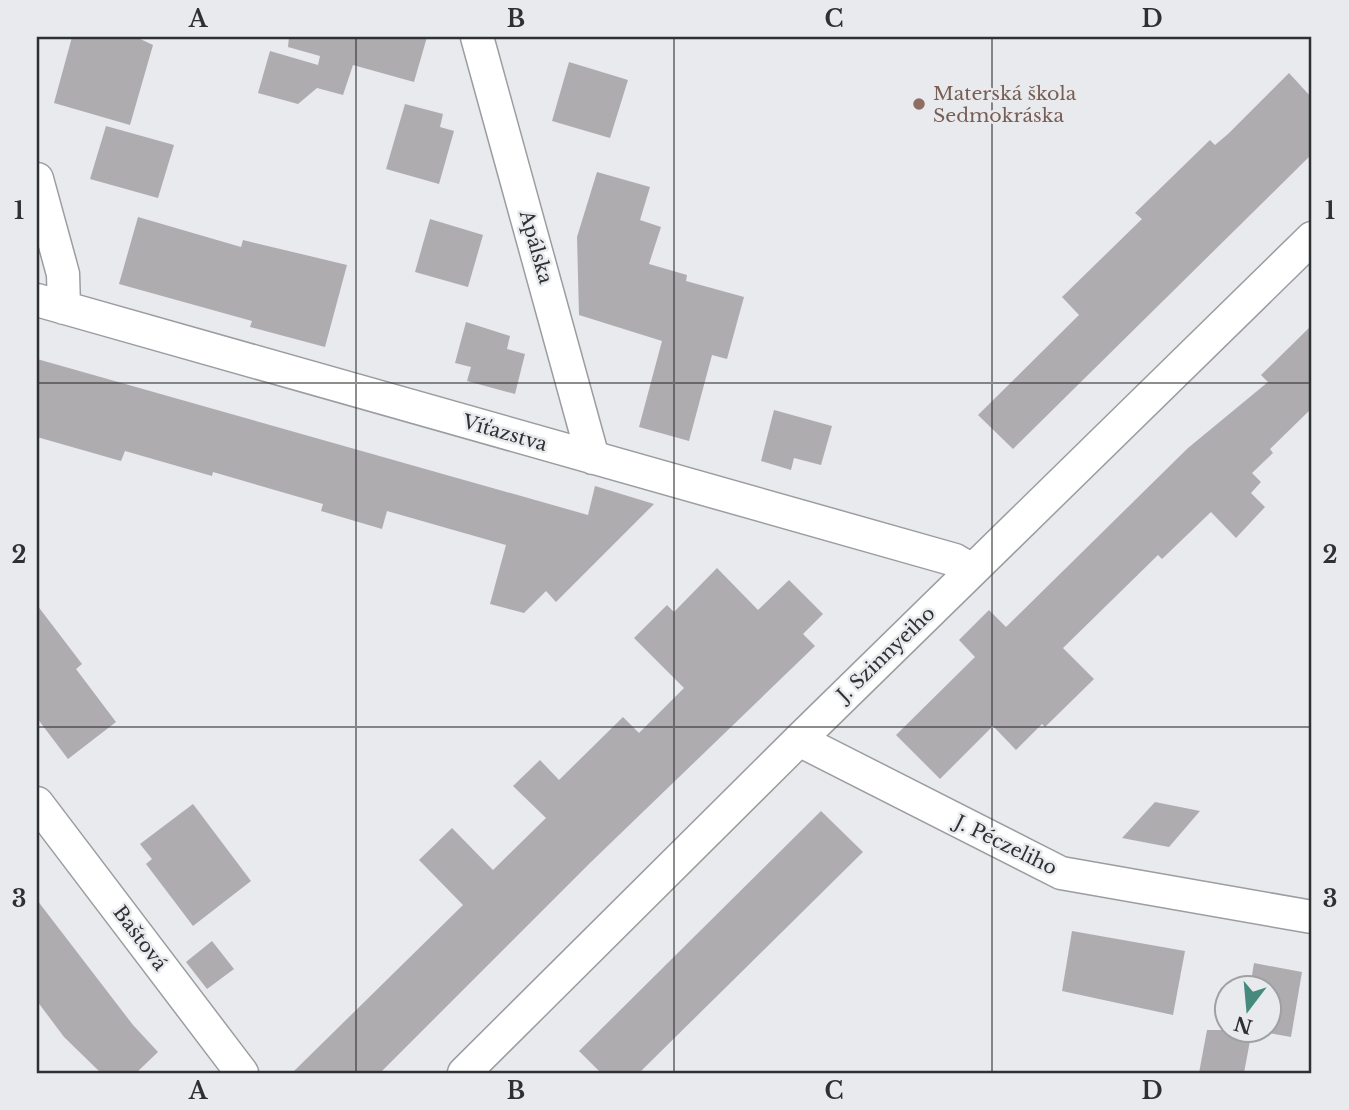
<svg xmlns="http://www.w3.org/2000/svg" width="1349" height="1110" viewBox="0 0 1349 1110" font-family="'Libre Baskerville',serif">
<rect width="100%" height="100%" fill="#e8eaee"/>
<path fill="#afacb0" d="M 72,37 L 136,37 L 153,45 L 130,125 L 54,103 Z
M 289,37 L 427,37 L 414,82 L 353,65 L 343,95 L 317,88 L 298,104 L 258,93 L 270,51 L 318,65 L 320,56 L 288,47 Z
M 569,62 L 628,80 L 610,138 L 552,121 Z
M 1289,73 L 1312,98 L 1312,154 L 1013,449 L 978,415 L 1079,315 L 1062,297 L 1142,219 L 1135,213 L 1210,140 L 1215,145 L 1228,134 Z
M 405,104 L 443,114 L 440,127 L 454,131 L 439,184 L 386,169 Z
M 106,126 L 174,145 L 158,198 L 90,179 Z
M 597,172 L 650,187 L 640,220 L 661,227 L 649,264 L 687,275 L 686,281 L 744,297 L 727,359 L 712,355 L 689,441 L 639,427 L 662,341 L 579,315 L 577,237 Z
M 138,217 L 241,247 L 243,240 L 347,265 L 325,347 L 250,327 L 252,321 L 119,284 Z
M 430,219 L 483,235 L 468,287 L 415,272 Z
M 466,322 L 510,336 L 507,349 L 525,354 L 515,394 L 467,381 L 471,367 L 455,363 Z
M 1312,325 L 1312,408 L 1270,449 L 1273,453 L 1252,473 L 1261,482 L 1251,493 L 1265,507 L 1236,538 L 1211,512 L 1162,559 L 1158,555 L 1063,648 L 1094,679 L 1045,727 L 1042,724 L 1016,750 L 993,726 L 940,779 L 896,735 L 975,657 L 959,640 L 989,610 L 1006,627 L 1188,448 L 1268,382 L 1261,375 Z
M 37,359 L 588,515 L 595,486 L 654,504 L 556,602 L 546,591 L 524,613 L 490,604 L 506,545 L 387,511 L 382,529 L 321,511 L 323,504 L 213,472 L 212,476 L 125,451 L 121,461 L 37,437 Z
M 774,410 L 832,426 L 821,465 L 794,458 L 791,470 L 761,461 Z
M 717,568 L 758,610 L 789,580 L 823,614 L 803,634 L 815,646 L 591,862 L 380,1073 L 292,1073 L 463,905 L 419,860 L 452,828 L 493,870 L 546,818 L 513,786 L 540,760 L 559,780 L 623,717 L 639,733 L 684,688 L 634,638 L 667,605 L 674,612 Z
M 37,605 L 82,664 L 76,669 L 116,722 L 68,759 L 37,718 Z
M 1155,802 L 1200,811 L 1169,847 L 1122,838 Z
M 193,804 L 251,881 L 193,926 L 146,864 L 152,859 L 140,844 Z
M 821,811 L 863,852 L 639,1073 L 601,1073 L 579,1051 Z
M 37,900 L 133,1025 L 158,1052 L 136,1073 L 101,1073 L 64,1037 L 37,1001 Z
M 1072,931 L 1185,951 L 1173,1015 L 1062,991 Z
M 212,941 L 234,969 L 207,989 L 186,962 Z
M 1254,963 L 1302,972 L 1291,1037 L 1252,1030 L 1244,1073 L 1199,1073 L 1207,1030 L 1269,1030 L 1269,988 L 1250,988 Z"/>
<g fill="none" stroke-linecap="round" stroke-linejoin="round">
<defs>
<path id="street" d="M 477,37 L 593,458
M 37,179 L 63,274 L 64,308
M 37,300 L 955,560 L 972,570
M 799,740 L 1061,873 L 1312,917
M 37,803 L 242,1073
M 464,1073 L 799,740 L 1312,238"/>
</defs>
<use href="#street" stroke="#9b9da0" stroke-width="35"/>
<use href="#street" stroke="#fff" stroke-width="32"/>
</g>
<path fill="none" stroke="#2f3031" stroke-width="2" stroke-opacity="0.55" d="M 356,37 L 356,1073M 674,37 L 674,1073M 992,37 L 992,1073M 37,383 L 1312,383M 37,727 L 1312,727"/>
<circle fill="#8d6e63" stroke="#e8eaee" stroke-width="2.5" cx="919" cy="104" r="7"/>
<g text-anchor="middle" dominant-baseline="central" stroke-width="5" stroke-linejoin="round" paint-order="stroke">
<g font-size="19" fill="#785e54" stroke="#e8eaee" text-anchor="start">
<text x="933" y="93">Materská škola<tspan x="933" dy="22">Sedmokráska</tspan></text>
</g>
<g font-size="19" fill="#2f3031" stroke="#e8eaee">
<text transform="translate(536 247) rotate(74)">Apálska</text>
<text transform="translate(505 433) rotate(16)">Víťazstva</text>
<text transform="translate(886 654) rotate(-44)">J. Szinnyeiho</text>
<text transform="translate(1006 845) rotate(26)">J. Péczeliho</text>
<text transform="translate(140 938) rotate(53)">Baštová</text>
</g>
</g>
<rect width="1349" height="1110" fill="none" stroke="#e8eaee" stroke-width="77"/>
<g transform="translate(1248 1009) rotate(196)"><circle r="33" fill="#e8eaee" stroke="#9ea0a2" stroke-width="2"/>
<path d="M0-5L12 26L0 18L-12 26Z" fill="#468a7e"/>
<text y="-10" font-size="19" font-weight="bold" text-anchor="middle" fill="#2f3031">N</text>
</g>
<rect x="38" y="38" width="1272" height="1034" fill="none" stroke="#2f3031" stroke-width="2.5"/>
<g font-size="23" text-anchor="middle" font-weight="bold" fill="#2f3031">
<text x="198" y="27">A</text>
<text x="516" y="27">B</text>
<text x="834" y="27">C</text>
<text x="1152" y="27">D</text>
<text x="19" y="219">1</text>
<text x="1330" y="219">1</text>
<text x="19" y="563">2</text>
<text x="1330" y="563">2</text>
<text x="19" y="907">3</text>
<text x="1330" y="907">3</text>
<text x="198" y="1099">A</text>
<text x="516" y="1099">B</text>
<text x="834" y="1099">C</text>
<text x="1152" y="1099">D</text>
</g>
</svg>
